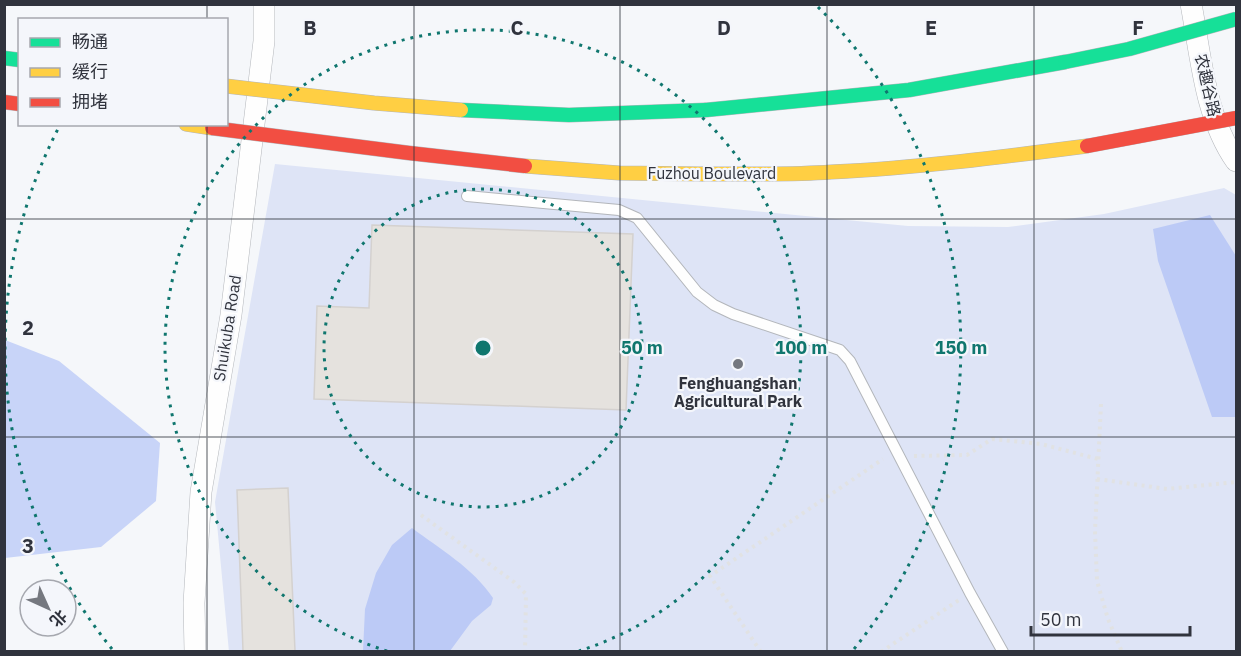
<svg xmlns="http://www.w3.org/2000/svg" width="1241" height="656" viewBox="0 0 1241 656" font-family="'IBM Plex Sans','Noto Sans SC',sans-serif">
<rect width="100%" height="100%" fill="#f5f7fa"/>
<path fill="#dee4f6" d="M 275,164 L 908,226 L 1008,227 L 1104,214 L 1224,188 L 1236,195 L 1236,651 L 229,652 L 215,502 Z"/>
<path fill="#c8d4f8" d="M 5,340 L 59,361 L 160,443 L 156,501 L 101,547 L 5,558 Z"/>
<path fill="#bccaf6" d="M 1210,215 L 1236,256 L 1236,417 L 1212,417 L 1158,261 L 1153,229 Z
M 412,528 C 440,549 473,568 493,598 L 491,605 L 472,621 L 450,651 L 363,651 L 365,609 L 376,573 L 392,545 Z"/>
<path fill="#e5e2de" stroke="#d4d1cf" stroke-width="1.5" d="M 372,225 L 633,234 L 626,410 L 314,399 L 317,306 L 369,308 Z
M 288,488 L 295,651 L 243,651 L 237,490 Z"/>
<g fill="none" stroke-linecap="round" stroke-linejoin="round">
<defs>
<path id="lane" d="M 467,196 L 619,210 L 637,218 L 697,292 L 714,305 L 733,314 L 840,350 L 850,361 L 970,593 L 1003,652"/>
<path id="street" d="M 1191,4 C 1201,57 1205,117 1236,161
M 195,652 L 194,603 L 201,492 L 231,315 L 264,41 L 264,4"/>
<path id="fast" d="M 4,58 L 20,60
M 706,110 L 909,90 L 1065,62"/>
<path id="slow" d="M 186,124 L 212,128
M 703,174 C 746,174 789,175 831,172 C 917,168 1002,157 1087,146"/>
<path id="jam" d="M 4,102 L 20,104"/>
</defs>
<use href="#lane" stroke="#b3b6bb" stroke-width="12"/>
<use href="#street" stroke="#b3b6bb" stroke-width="22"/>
<use href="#fast" stroke="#b3b6bb" stroke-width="15"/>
<use href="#slow" stroke="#b3b6bb" stroke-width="15"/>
<use href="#jam" stroke="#b3b6bb" stroke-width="15"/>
<path stroke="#e1e2e3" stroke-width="4" stroke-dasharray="3 4.5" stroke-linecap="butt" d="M 1101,404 L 1095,531 L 1097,581 L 1108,619 L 1122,652
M 914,456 L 967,455 L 992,439 L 1041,444 L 1098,459
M 1097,479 L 1167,489 L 1236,482
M 421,515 L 514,582 L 526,594 L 525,652
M 761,652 L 710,576 L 883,459
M 881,652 L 959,600"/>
<use href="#lane" stroke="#fefefe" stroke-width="10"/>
<use href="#street" stroke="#fefefe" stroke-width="21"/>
<use href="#fast" stroke="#16e098" stroke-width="14"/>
<use href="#slow" stroke="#ffcf43" stroke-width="14"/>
<use href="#jam" stroke="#f24e42" stroke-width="14"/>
<defs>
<path id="fast-bridge" d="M 1065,62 L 1129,49 L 1236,19
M 461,110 L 569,115 L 706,110"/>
<path id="slow-bridge" d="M 226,86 L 374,103 L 461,110
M 525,166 L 619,173 L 703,174"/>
<path id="jam-bridge" d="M 212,128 L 409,153 L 525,166
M 1087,146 L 1236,118"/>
</defs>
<use href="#fast-bridge" stroke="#b3b6bb" stroke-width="15" stroke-linecap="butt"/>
<use href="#slow-bridge" stroke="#b3b6bb" stroke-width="15" stroke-linecap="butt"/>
<use href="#jam-bridge" stroke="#b3b6bb" stroke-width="15" stroke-linecap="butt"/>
<use href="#fast-bridge" stroke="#16e098" stroke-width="14"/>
<use href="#slow-bridge" stroke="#ffcf43" stroke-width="14"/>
<use href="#jam-bridge" stroke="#f24e42" stroke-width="14"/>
</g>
<path fill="none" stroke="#30333d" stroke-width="1.5" stroke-opacity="0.55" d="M 207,4 L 207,20M 414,4 L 414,652M 620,4 L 620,652M 827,4 L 827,652M 1034,4 L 1034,652M 207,124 L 207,652M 4,219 L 1236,219M 4,437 L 1236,437"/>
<g fill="none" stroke="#0f766e" stroke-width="3" stroke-dasharray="3 6">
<circle cx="483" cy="348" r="159"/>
<path d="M387 651A318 318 0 1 1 579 651"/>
<path d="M112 649A478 478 0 0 1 59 127M818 7A478 478 0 0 1 854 649"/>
</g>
<circle fill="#75787f" stroke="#f4f6fb" stroke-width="2" cx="738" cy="364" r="6"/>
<g text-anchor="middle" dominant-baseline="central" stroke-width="4.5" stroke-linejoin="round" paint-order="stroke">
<g font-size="16" fill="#30333d" stroke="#f4f6fb">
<text transform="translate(1208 85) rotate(77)">农趣谷路</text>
<text x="712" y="173">Fuzhou Boulevard</text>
<text transform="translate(227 328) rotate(-81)">Shuikuba Road</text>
</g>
<g font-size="16" font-weight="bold" fill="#30333d" stroke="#f4f6fb">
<text x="738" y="383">Fenghuangshan<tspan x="738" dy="18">Agricultural Park</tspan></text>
</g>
</g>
<g font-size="20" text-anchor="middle" font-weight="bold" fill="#30333d" stroke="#f4f6fb" stroke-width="4.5" stroke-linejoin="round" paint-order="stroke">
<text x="310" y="35">B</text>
<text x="517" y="35">C</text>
<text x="724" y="35">D</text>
<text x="931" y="35">E</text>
<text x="1138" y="35">F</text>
<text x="28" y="335">2</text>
<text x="28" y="553">3</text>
</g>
<circle cx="483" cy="348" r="9" fill="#0f766e" stroke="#f4f6fb" stroke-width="3"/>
<g font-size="18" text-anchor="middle" font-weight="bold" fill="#0f766e" stroke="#f4f6fb" stroke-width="4.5" stroke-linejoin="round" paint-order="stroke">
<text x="642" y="354">50 m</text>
<text x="801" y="354">100 m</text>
<text x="961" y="354">150 m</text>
</g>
<rect width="1241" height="656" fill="none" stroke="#30333d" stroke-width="12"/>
<rect x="18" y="18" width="210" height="108" fill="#f4f6fb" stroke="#a6a8af" stroke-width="1.5"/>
<rect x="30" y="38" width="30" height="9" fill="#16e098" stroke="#a6a8af" stroke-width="1.5"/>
<text x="72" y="48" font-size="18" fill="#30333d">畅通</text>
<rect x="30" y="68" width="30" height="9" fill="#ffcf43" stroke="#a6a8af" stroke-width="1.5"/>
<text x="72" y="78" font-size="18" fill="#30333d">缓行</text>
<rect x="30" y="98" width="30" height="9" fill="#f24e42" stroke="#a6a8af" stroke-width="1.5"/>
<text x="72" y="108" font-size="18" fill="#30333d">拥堵</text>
<g transform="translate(48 608) rotate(135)"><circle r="28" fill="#f4f6fb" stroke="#a6a8af" stroke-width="1.5"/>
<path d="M0-4.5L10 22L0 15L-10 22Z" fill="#75787f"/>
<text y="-9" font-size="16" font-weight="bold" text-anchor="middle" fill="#30333d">北</text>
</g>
<path d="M1031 626v9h159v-9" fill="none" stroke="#30333d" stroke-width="3"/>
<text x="1040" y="626" font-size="18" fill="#30333d" stroke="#f4f6fb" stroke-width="4.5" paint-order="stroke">50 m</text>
</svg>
